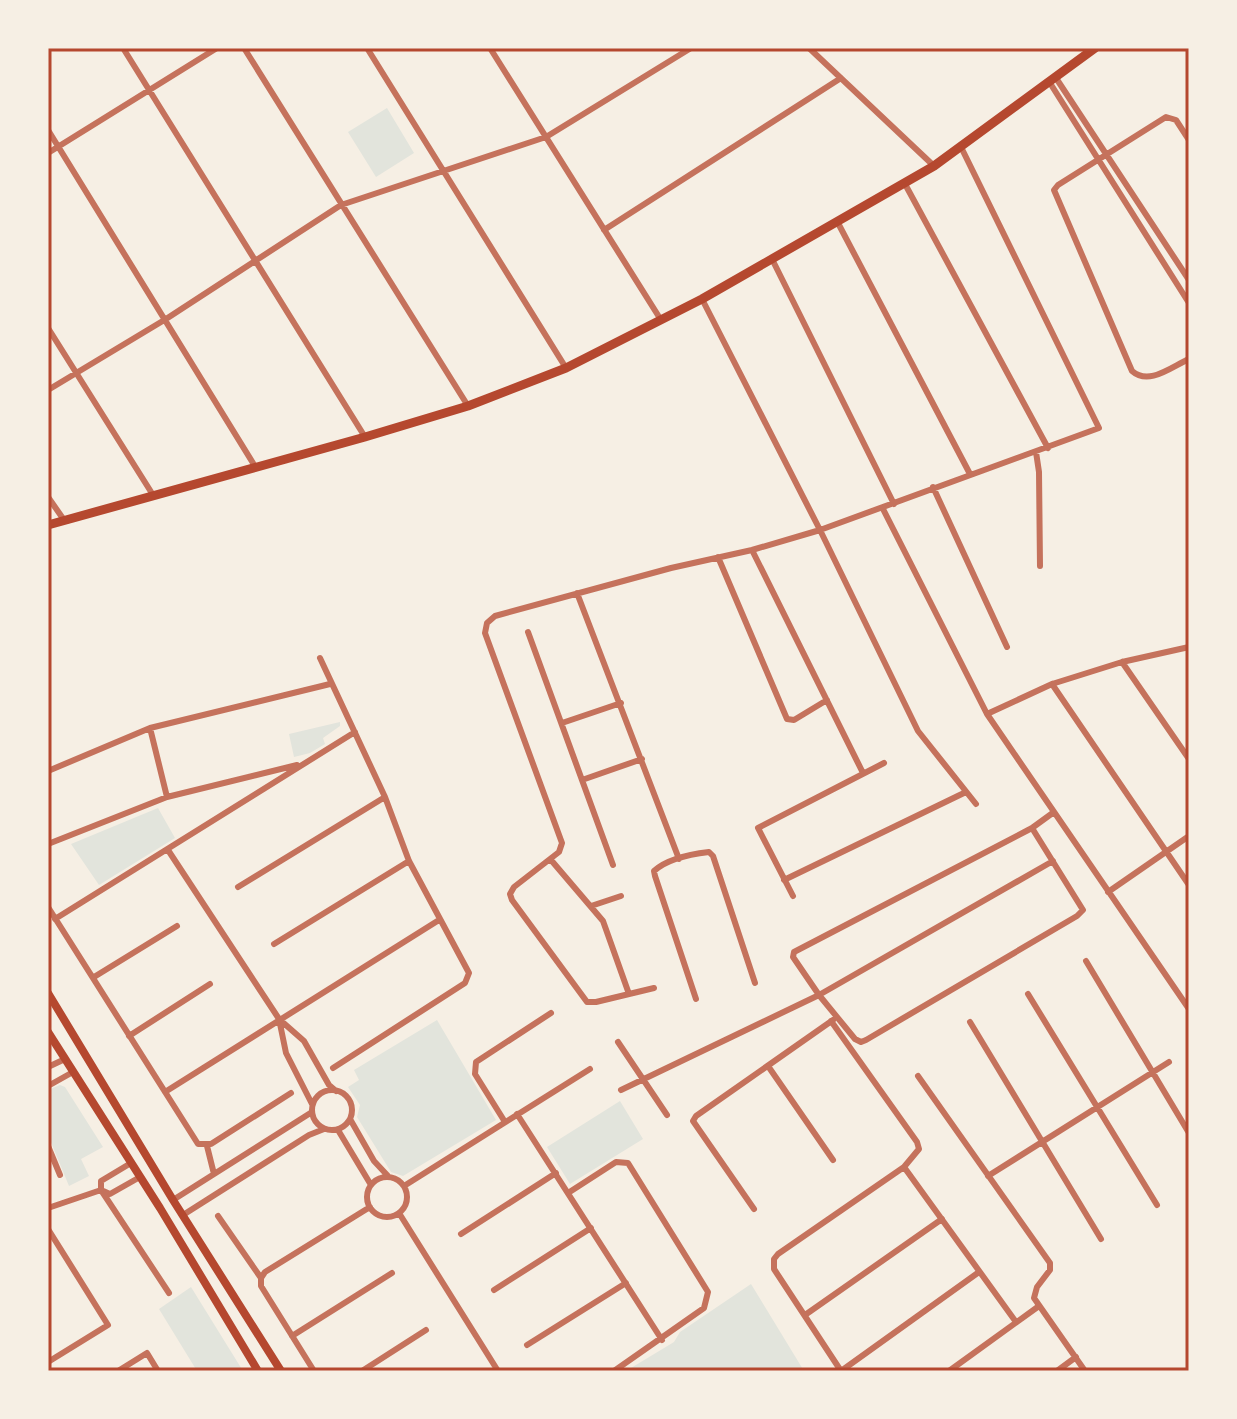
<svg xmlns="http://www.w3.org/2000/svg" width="1237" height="1419" viewBox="0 0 1237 1419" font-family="'Source Serif 4',serif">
<rect width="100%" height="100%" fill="#f6efe4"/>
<path fill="#e2e4dc" d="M 387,108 L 414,153 L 376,177 L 348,132 Z
M 340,722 L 340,726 L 323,738 L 325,744 L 310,753 L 294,757 L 289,734 Z
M 158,808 L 175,838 L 99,885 L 71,844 Z
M 437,1020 L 496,1120 L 403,1176 L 391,1172 L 357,1117 L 360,1105 L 348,1087 L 359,1080 L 354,1070 Z
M 60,1085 L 65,1087 L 103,1147 L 81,1159 L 89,1176 L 69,1186 L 48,1135 L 48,1090 Z
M 620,1101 L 643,1139 L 570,1184 L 547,1147 Z
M 751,1284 L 804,1371 L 626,1371 L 674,1342 L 680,1332 Z
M 191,1287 L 243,1371 L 197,1371 L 159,1309 Z"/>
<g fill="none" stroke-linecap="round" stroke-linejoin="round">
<path stroke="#c5725c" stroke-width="6" d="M 123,48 L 365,437
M 244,48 L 468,406
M 367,48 L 566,368
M 490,48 L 661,320
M 809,48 L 934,166
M 1056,78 L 1189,280
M 1050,83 L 1189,303
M 48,130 L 256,468
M 1189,140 L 1176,120 L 1166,117 L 1058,185 L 1054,190 L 1132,371 C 1149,386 1171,367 1189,359
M 48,153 L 217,48
M 905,184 L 1048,448
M 838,223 L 970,474
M 604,230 L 841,78
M 772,259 L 894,504
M 702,299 L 820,530 L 918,731 L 976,804
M 48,328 L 153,495
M 48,390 L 166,319 L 341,205 L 546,137 L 691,48
M 1036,452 L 1039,472 L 1040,566
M 933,487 L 1007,647
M 48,497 L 64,520
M 883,509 L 987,714 L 1189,1009
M 752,550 L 863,773
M 718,557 L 787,719 L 794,720 L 827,700
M 577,593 L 679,859
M 528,632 L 613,865
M 320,658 L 385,797 L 409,861 L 469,973 L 465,983 L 333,1068
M 1122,662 L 1189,759
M 1052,684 L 1189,885
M 987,714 L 1052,684 L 1122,662 L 1189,647
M 562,723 L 621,703
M 150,728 L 167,797
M 48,771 L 150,728 L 330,684
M 582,780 L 642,759
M 1032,828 L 1083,910 L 1077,916 L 866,1040 L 861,1042 L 855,1039 L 819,995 L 793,957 L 794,952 L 1032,828 L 1054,812
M 48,844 L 167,797 L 297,765
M 168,850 L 279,1019 L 304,1041 L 329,1085 L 336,1091
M 551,860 L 603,921 L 629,994
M 784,880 L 966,792
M 238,887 L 385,797
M 1108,892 L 1189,836
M 793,896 L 758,828 L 884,763
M 591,906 L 621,896
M 48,907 L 198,1144 L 211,1144 L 291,1093
M 55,919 L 355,732
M 274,944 L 409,861
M 1086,961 L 1189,1133
M 94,977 L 177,926
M 654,988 L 596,1002 L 587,1002 L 512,900 L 510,894 L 514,887 L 559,852 L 562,843 L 485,633 L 487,623 L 495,616 L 671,568 L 752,550 L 820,530 L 1099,428 L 961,147
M 1028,994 L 1157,1205
M 696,999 L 655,876 L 654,871 C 667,859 692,854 709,852 L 713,856 L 755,983
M 279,1019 L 286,1053 L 312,1104
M 831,1021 L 917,1142 L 919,1149 L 904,1167 L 778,1254 L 774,1259 L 774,1269 L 841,1371 L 979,1272
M 970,1022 L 1101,1239
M 129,1036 L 210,984
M 618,1042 L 667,1115
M 768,1066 L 833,1160
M 48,1067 L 65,1059
M 918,1076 L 1050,1263 L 1050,1270 L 1037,1287 L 1034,1298 L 1085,1371
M 48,1086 L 73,1072
M 621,1090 L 819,995 L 1053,861
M312 1110a20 20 0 1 1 40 0a20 20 0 1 1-40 0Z
M 165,1092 L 439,920
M 517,1114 L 662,1340
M 350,1119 L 374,1161 L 388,1176
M 505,1122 L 475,1074 L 476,1062 L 551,1013
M 338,1130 L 371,1185
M 48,1146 L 60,1175
M 207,1146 L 214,1174
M 904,1167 L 1016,1322
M 988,1176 L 1169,1062
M367 1197a20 20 0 1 1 40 0a20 20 0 1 1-40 0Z
M 404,1186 L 590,1069
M 101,1190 L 169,1293
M 101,1190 L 110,1194 L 140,1177
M 101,1190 L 101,1181 L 131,1163
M 568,1193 L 616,1162 L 628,1163 L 708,1292 L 704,1308 L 614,1371
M 173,1200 L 312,1112
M 48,1208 L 101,1190
M 754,1209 L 693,1121 L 696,1116 L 833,1020
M 399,1213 L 498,1371
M 183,1215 L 309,1135 L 324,1129
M 218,1216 L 261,1278
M 48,1229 L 108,1325 L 48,1362
M 461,1234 L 556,1173
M 494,1290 L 591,1228
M 805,1315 L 942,1219
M 292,1336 L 392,1273
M 527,1345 L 626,1283
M 118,1371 L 147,1353 L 158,1371
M 314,1371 L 261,1286 L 261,1278 L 265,1272 L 370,1207
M 362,1371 L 426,1330
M 949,1371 L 1039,1306
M 1057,1371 L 1076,1357"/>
<path stroke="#b5482f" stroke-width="8" d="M 48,993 L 173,1200 L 281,1371
M 48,1032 L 160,1208 L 258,1371"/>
<path stroke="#b5482f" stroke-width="9" d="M 48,525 L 365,437 L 468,406 L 566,368 L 702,299 L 934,166 L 1095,48"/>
</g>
<rect width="1237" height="1419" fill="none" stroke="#f6efe4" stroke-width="100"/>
<rect x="50" y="50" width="1137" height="1319" fill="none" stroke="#b5482f" stroke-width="3"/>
</svg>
